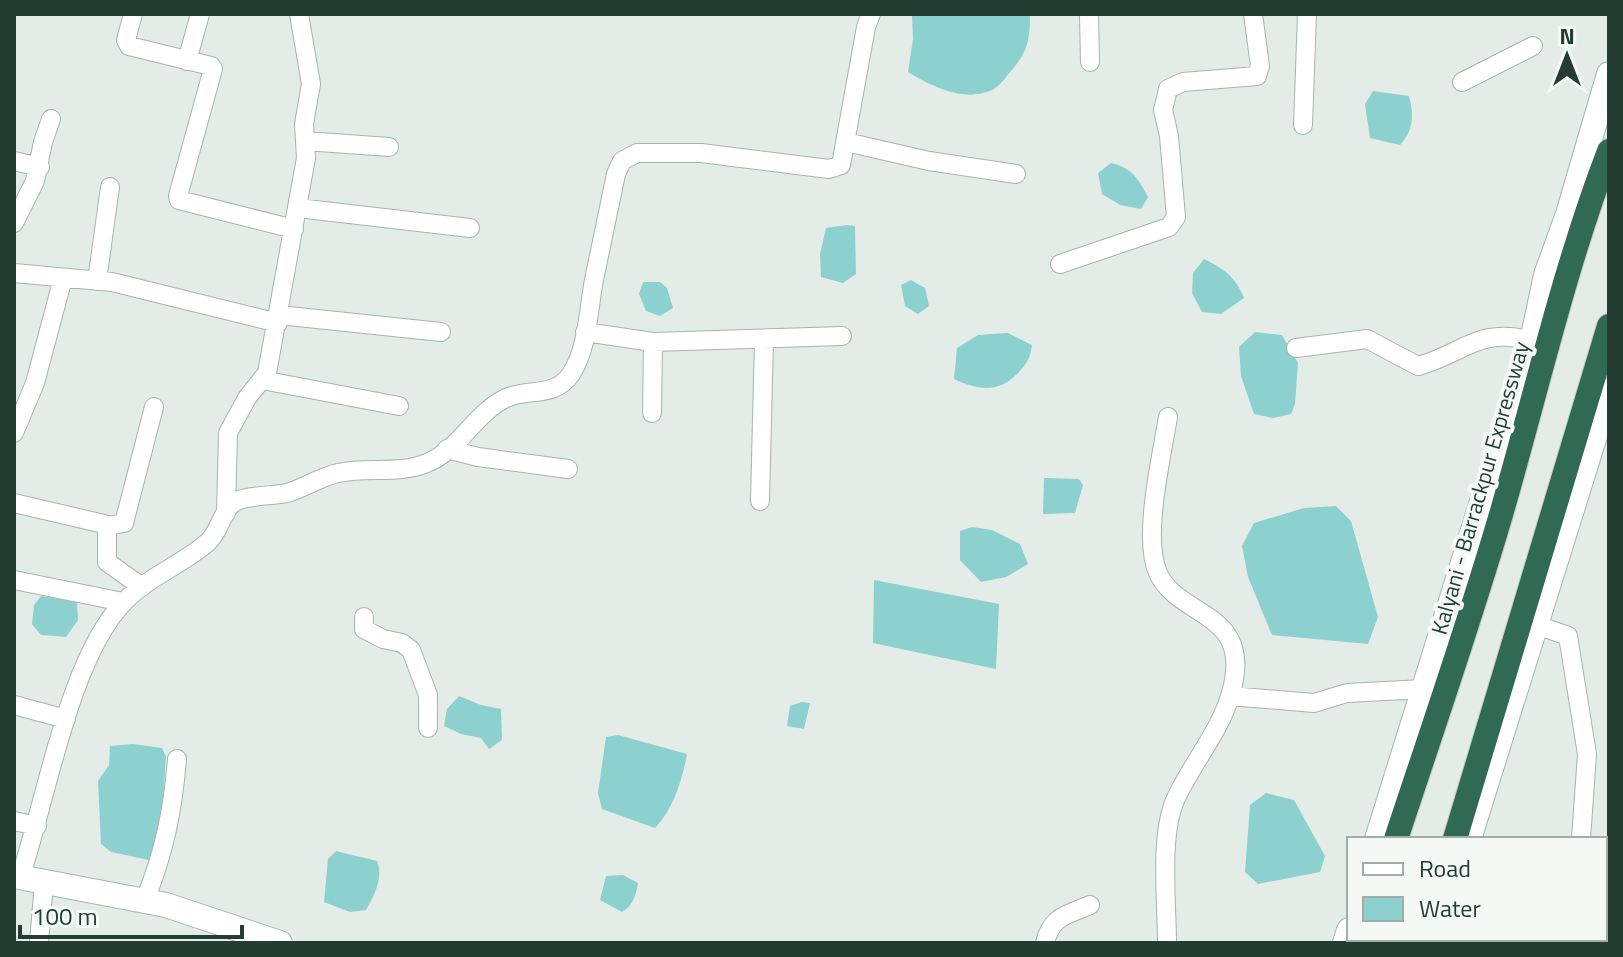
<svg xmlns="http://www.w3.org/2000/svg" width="1623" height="957" viewBox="0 0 1623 957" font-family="'Titillium Web',sans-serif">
<rect width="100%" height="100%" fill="#e3ece7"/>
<path fill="#8dd0d0" d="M 912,14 L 1030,14 C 1030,40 1028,52 1010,72 C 1005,78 999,87 992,90 C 965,103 931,86 908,72 L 913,39 Z
M 1373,91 L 1409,96 C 1414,115 1414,130 1400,145 L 1370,138 L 1365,104 Z
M 1111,163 C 1132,168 1138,178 1148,197 L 1141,209 L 1120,205 L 1102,194 L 1098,173 Z
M 847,225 L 855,226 L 856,274 L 843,283 L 821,277 L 820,254 L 826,228 Z
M 1204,259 C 1224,269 1236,277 1244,298 L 1221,314 L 1202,312 L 1192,293 L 1193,273 Z
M 911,280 L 925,288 L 929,306 L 918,314 L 905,306 L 901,285 Z
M 643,282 L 660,282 L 667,288 L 673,308 L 660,316 L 646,311 L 639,294 Z
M 1255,332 L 1282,335 L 1298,363 L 1295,404 L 1291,414 L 1273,418 L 1254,414 L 1241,376 L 1239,347 Z
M 1008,333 L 1032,345 C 1030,359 1027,363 1018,373 C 998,394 978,390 954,379 L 957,348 L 978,335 Z
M 1044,478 L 1079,479 L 1083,485 L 1075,513 L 1043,514 Z
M 1336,506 L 1351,521 L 1378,617 L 1368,644 L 1272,635 L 1248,577 L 1242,546 L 1254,523 L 1304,508 Z
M 972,527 L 992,530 L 1020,544 L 1028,564 L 1006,577 L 981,582 L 960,560 L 960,531 Z
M 874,580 L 999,604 L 996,669 L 873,643 Z
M 41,596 L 77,602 L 78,620 L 66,637 L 41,635 L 32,624 L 34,605 Z
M 459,696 L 481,705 L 501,709 L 502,740 L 489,749 L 481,738 L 461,734 L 444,726 L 447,709 Z
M 802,702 L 810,703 L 804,729 L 787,726 L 790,706 Z
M 618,735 L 687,754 C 682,780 674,808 655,828 L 602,809 L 598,793 L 606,737 Z
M 133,744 L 162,748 L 166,757 L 161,828 L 149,860 L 111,852 L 101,844 L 98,781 L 109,765 L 110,746 Z
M 1266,793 L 1294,800 L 1325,856 L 1320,872 L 1258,884 L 1245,872 L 1250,805 Z
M 336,851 L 377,861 C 384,877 374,896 366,910 L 350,912 L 324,902 L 328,859 Z
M 623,875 L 638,883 C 636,895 633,906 622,912 L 600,900 L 606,876 Z"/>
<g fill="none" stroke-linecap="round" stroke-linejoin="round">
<defs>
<path id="street" d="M 133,14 L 126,40 L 129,46 L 211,66 L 213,69 L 178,196 L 179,200 L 294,229
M 1089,14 L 1090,62
M 187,61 L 200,14
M 1462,82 L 1533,46
M 1303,125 L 1307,14
M 305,141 L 389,147
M 846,142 L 929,161 L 1016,174
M 14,161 L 40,167
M 298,208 L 470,228
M 14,223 L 35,181 L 43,142 L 51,119
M 1060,264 L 1169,227 L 1176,217 L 1169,136 L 1163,110 L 1168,89 L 1183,82 L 1257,76 L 1260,66 L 1253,14
M 14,273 L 112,282 L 278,323
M 97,281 L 110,187
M 279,315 L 441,332
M 585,332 L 653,342 L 842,336
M 1296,348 L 1367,339 L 1418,366 C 1463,354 1479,326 1532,341
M 262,380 L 399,406
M 652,413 L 653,342
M 14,433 L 35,383 L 63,278
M 447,449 L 478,457 L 568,469
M 760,501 L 764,339
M 14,503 L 104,524 L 107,530 L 107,562 L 142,587
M 226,513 L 228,433 L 247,398 L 267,373 L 306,158 L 304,124 L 311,84 L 299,14
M 107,526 L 124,523 L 154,407
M 14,580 L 123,602
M 364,617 L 364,629 L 383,639 L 402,643 L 411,650 L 428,695 L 428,728
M 1537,625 L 1568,636 L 1587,754 L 1581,839
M 1230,696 L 1314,703 L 1347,693 L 1424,689
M 14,705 L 66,719
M 14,821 L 37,826
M 1605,857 L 1609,858
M 20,878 C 46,801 69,658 124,602 C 147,577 182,565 208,542 C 221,531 222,506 239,500 C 254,495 272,496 287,493 C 304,488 320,477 338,473 C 367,466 398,475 427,463 C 459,450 475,413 506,398 C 529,388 555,398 571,374 C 588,348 588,311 594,280 C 601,245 609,209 616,174 L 622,161 L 637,153 L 701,153 L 829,169 L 841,165 L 866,27 L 871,14
M 145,900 C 164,853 173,810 177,759
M 39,943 L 44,882
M 1045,943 C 1051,916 1067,915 1090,905
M 1167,943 C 1167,902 1159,835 1176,798 C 1195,757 1231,719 1235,672 C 1241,611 1177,615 1158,573 C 1142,538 1162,455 1168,417"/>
<path id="secondary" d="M 1377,839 L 1532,341 L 1546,275 L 1568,214 L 1609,74
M 1469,839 L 1609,391
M 14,876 L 166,905 L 280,943
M 1345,943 L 1349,930
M 1436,943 L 1437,939"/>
<path id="highway" d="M 1396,839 C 1432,730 1470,621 1502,511 C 1537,390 1564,268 1609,151
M 1455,839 L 1609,326
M 1363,943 L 1364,939
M 1422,943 L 1423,939"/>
</defs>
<use href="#street" stroke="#a6b4ad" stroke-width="20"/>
<use href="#secondary" stroke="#a2b8ad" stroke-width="26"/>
<use href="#highway" stroke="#c1c9c6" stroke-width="26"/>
<use href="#street" stroke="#fff" stroke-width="18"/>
<use href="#secondary" stroke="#fff" stroke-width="24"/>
<use href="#highway" stroke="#306954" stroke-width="24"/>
</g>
<g text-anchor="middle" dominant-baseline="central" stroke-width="8" stroke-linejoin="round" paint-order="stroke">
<g font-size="22" fill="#233d32" stroke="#f4f9f5">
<text transform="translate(1480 488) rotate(-74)">Kalyani - Barrackpur Expressway</text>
</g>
</g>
<rect width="1623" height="957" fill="none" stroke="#233d32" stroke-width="32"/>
<rect x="1347" y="837" width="260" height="104" fill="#f4f9f5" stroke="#a0aea7" stroke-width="2"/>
<rect x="1363" y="863" width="40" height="12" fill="#ffffff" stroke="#a0aea7" stroke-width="2"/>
<text x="1419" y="877" font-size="24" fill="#233d32">Road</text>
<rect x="1363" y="897" width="40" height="24" fill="#8dd0d0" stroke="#a0aea7" stroke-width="2"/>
<text x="1419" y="917" font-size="24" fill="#233d32">Water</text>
<g transform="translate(1567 56)" stroke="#f4f9f5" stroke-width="6" paint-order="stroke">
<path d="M0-6L14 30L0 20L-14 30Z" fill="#233d32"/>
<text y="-12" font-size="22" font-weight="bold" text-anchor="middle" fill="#233d32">N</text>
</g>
<path d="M20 925v12h222v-12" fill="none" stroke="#233d32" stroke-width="4"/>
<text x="32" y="925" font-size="24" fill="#233d32" stroke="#f4f9f5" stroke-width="6" paint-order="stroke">100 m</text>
</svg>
